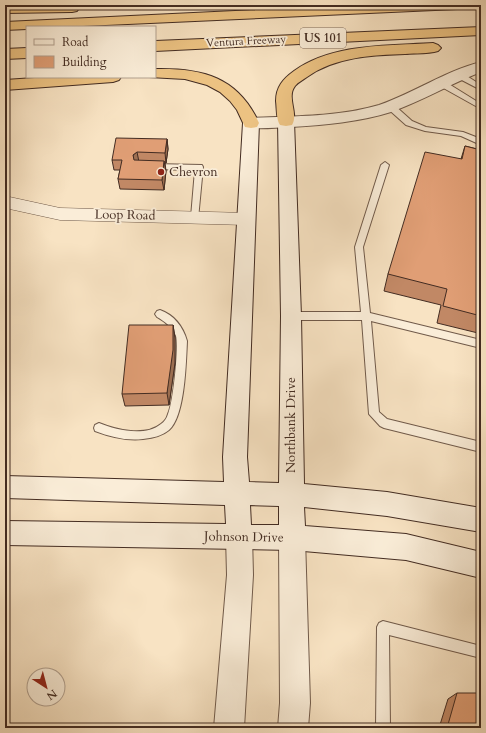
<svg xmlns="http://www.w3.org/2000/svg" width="486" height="733" viewBox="0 0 486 733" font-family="Cardo,serif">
<rect width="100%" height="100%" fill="#f8e3c3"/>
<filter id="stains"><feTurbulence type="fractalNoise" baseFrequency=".005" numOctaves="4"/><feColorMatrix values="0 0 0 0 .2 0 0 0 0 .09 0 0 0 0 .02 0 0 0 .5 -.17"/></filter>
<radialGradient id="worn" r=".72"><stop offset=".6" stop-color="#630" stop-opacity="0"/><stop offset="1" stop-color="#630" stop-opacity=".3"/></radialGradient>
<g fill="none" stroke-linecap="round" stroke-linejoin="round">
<defs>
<path id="service" d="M 456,73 L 462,73 L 481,85 L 481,90 L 456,77 Z
M 438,81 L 444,81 L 481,104 L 481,109 L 438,85 Z
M 387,104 L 393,104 L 412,121 L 426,127 L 463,132 L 481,139 L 481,145 L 461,136 L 425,131 L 406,125 L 387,108 Z
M 385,162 L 389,165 L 363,247 L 370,313 L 481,340 L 481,348 L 371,321 L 379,412 L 387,419 L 481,442 L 481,452 L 384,428 L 380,426 L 369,414 L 362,320 L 291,320 L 288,319 L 286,316 L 288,313 L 291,312 L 361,312 L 355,247 L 381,165 Z
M 153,164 L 202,165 L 203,167 L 198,219 L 195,220 L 191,217 L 195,170 L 150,169 L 150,165 Z
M 160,310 C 174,315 183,327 187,341 C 186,362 185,416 169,430 C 162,436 152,438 143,439 C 126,441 111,437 95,431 L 94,428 L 95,425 L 99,423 C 116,430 145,437 161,424 C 164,422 167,418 168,414 C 173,403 179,347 176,336 C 173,327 164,321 157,317 L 155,314 L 157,311 Z
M 383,621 L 481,646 L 481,658 L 389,635 L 390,728 L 376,728 L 377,627 L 379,623 Z"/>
<path id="minor" d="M 5,196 L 60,208 L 247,213 L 253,215 L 255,219 L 253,223 L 247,225 L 60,220 L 5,208 Z"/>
<path id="tertiary" d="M 481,62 L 481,72 C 450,84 422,101 391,112 C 359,122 325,125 291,127 C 276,127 259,130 245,127 L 243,123 L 245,119 L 251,118 C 293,116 338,117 379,105 C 414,93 445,71 481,62 Z
M 239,524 L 248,527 L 252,536 L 253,575 L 244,728 L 214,728 L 227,575 L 226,536 L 230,527 Z
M 292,526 L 301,529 L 305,538 L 310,703 L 308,728 L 278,728 L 280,703 L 279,538 L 283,529 Z"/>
<path id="secondary" d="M 286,116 L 292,117 L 294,121 L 301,316 L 304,484 L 387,492 L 481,508 L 481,532 L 387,516 L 304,507 L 305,526 L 406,534 L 481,552 L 481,578 L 406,560 L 292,550 L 5,545 L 5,521 L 226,524 L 225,505 L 5,498 L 5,476 L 224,482 L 223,457 L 243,123 L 245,119 L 251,118 L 257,119 L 259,123 L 247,457 L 249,482 L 279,483 L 281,316 L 278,121 L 280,117 ZM 250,505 L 279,506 L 279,525 L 251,525 Z"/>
<path id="motorway" d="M 5,5 L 77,5 L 79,8 L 77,11 L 72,12 L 5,13 Z
M 359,5 L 464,5 L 462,8 L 457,9 L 61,27 L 27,27 L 27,29 L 5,30 L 5,22 Z
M 481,27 L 481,35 L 155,51 L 155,41 Z
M 433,43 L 438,45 L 441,48 L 438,51 C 428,54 416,53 405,54 C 372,55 335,57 307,77 C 303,80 298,82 295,86 C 286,97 299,114 292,125 L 286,126 L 280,125 C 276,119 277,108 276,101 C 276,87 283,79 294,71 C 333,43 387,46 433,43 Z
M 27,48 L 27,58 L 5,59 L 5,49 Z
M 155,69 C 203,68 238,77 259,123 L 257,127 L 251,128 L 245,127 L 237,110 L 230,101 L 220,92 L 207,85 L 185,79 L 149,77 L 155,77 Z
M 49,77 L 121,77 L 119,80 L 113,82 L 5,90 L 5,80 Z"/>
</defs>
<use href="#service" stroke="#705a4a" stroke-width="2"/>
<use href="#minor" stroke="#705a4a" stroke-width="1"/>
<use href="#tertiary" stroke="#705a4a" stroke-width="2"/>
<use href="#secondary" stroke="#432c22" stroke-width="2"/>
<use href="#motorway" stroke="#432c22" stroke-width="2"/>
<use href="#service" fill="#faedd8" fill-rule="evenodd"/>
<use href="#minor" fill="#faedd8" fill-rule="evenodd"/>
<use href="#tertiary" fill="#faedd8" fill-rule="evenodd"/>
<use href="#secondary" fill="#faedd8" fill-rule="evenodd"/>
<use href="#motorway" fill="#ecc282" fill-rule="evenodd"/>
</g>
<path fill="#c18865" stroke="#432c22" d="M 167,139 L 168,149 L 166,163 L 165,163 L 166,171 L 164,190 L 120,189 L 118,179 L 120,170 L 114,170 L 112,160 Z
M 465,146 L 481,150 L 481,327 L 478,333 L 437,323 L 441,305 L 384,291 L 388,274 L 461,159 Z
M 173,325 L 175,338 L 175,363 L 169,405 L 125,406 L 122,394 Z
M 457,693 L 481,728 L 439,728 L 448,699 Z"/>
<path fill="#9d6f52" stroke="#432c22" d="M 167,139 L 168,149 L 166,163 L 165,153 Z
M 137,152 L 139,162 L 134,165 L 133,155 Z
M 164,161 L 166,171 L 164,190 L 162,180 Z
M 173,325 L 175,338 L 175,363 L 169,405 L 167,393 Z"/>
<path fill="#e09e75" stroke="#432c22" d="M 116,138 L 167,139 L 165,153 L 137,152 L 133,155 L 134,160 L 164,161 L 162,180 L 118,179 L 122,160 L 112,160 Z
M 465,146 L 481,150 L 481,316 L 443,306 L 447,289 L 388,274 L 425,152 L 462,159 Z
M 129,325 L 173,325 L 173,350 L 167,393 L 122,394 Z
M 457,693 L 481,693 L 481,728 L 447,728 Z"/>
<circle fill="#8f2418" stroke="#faedd8" stroke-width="1.5" cx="161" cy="172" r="4"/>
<g text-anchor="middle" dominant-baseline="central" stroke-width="3.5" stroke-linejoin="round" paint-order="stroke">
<g font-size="11" fill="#432c22" stroke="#faedd8">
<text transform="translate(246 41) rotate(-3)">Ventura Freeway</text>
</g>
<rect fill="#faedd8" stroke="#7a6659" stroke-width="1" x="300" y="28" width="46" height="20" rx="3"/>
<g font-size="12" font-weight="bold" fill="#432c22">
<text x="323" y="38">US 101</text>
</g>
<g font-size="13" fill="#432c22" stroke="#faedd8" text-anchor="start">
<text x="169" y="172">Chevron</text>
</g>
<g font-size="13" fill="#432c22" stroke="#faedd8">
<text transform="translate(125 215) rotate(1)">Loop Road</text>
<text transform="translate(291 425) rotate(-90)">Northbank Drive</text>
<text transform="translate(244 537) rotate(1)">Johnson Drive</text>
</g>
</g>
<rect width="486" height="733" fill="none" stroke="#f8e3c3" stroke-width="20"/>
<rect x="6" y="6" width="474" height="721" fill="none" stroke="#432c22" stroke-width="2"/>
<rect x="10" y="10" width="466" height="713" fill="none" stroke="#432c22"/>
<rect x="26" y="26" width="130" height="52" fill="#faedd8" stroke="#b1a08f"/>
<rect x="34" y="39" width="20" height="6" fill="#faedd8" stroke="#b1a08f"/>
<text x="62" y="46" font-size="12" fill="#432c22">Road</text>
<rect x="34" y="56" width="20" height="12" fill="#e09e75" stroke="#b1a08f"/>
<text x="62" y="66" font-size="12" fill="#432c22">Building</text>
<g transform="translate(46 687) rotate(144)"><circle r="19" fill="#faedd8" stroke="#b1a08f"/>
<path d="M0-3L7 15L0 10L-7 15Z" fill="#8f2418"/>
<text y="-6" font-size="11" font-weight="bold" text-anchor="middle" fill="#432c22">N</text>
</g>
<rect width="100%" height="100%" filter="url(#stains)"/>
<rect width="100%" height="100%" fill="url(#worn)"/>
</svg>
